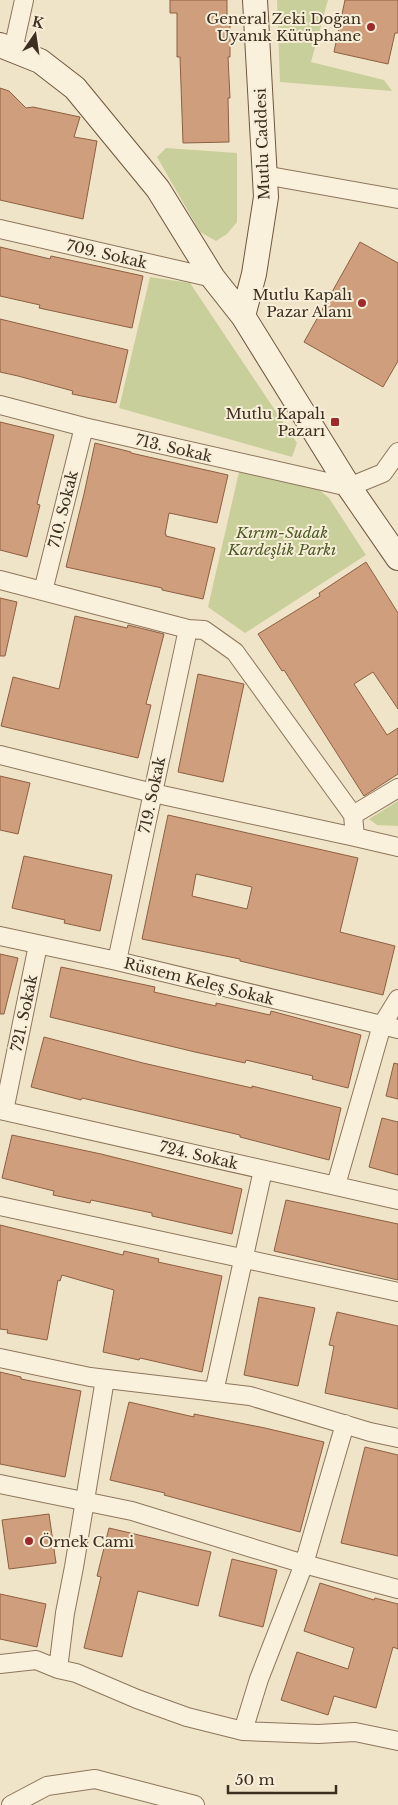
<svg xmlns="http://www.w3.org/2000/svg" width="398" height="1805" viewBox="0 0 398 1805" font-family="'Libre Baskerville',serif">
<rect width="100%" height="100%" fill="#f0e4c8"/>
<path fill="#c9cf9b" d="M 277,0 L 328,0 L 311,62 L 384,80 L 392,91 L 280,82 Z
M 166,148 L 237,153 L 237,222 L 227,234 L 216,241 L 200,232 L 157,157 Z
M 150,277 L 190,283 L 297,443 L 292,457 L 119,408 Z
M 239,472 L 317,488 L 329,498 L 366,555 L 245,633 L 208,607 Z
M 398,801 L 398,826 L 377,825 L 369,819 Z"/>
<path fill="#cf9f7d" stroke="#8d5f41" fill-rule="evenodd" d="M 170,0 L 227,0 L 227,25 L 230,25 L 230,57 L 228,57 L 230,98 L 228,98 L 229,142 L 183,143 L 180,57 L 177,57 L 177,13 L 170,13 Z
M 345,0 L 398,0 L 398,33 L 395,33 L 388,64 L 334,52 Z
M 0,88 L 9,91 L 26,108 L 33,107 L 80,117 L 74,137 L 97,141 L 83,219 L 0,200 Z
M 360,242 L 398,263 L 398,361 L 383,387 L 304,342 Z
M 0,247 L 50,259 L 51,256 L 143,276 L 132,328 L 39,308 L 40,305 L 0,296 Z
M 0,319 L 128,350 L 116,403 L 72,394 L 73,391 L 18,376 L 0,372 Z
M 0,422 L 54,435 L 37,504 L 40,505 L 27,557 L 0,550 Z
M 95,443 L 131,452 L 131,453 L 228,475 L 217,523 L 169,513 L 165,534 L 166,534 L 166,536 L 215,548 L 203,599 L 162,590 L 162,588 L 66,567 L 84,494 Z
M 366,562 L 398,613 L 398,709 L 373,672 L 354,684 L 387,735 L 398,728 L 398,774 L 364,796 L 284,670 L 282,671 L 258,634 L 320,596 L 319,593 Z
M 0,598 L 17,602 L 5,656 L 0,656 Z
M 75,616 L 127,628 L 128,625 L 164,634 L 146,704 L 151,705 L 138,758 L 1,726 L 13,677 L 59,689 Z
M 198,674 L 244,684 L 223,782 L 178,772 Z
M 0,776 L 30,783 L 18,834 L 0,830 Z
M 168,815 L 358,858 L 340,932 L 395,946 L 383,995 L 240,961 L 240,959 L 142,939 ZM 196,874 L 252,887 L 247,909 L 192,896 Z
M 24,856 L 112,875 L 100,931 L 64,923 L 65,920 L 12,908 Z
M 0,954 L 18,958 L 4,1014 L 0,1014 Z
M 61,967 L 155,987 L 154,992 L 216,1006 L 216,1003 L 270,1015 L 271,1011 L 361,1035 L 348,1088 L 312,1079 L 313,1076 L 246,1060 L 245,1063 L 195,1052 L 50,1017 Z
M 44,1037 L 143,1063 L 252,1088 L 252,1086 L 341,1108 L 329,1160 L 240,1137 L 240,1135 L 82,1098 L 81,1100 L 31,1087 Z
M 394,1063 L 398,1064 L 398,1099 L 386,1096 Z
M 382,1118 L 398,1122 L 398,1175 L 369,1167 Z
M 12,1135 L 101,1154 L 242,1189 L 232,1234 L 152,1216 L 152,1213 L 91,1200 L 90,1203 L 53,1195 L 54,1191 L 2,1178 Z
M 286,1200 L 398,1224 L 398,1280 L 274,1251 Z
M 0,1225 L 123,1255 L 124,1251 L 159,1259 L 158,1262 L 222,1276 L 202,1372 L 140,1358 L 139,1360 L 103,1352 L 114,1290 L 62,1275 L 60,1281 L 58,1280 L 47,1340 L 7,1333 L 8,1330 L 0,1329 Z
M 259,1297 L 315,1308 L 298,1386 L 244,1375 Z
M 337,1312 L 398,1326 L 398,1409 L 325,1393 L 334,1346 L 329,1345 Z
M 0,1372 L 21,1377 L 21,1379 L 81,1391 L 65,1477 L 0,1464 Z
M 129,1402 L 194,1417 L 194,1414 L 265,1428 L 324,1442 L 300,1532 L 164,1495 L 165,1493 L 110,1480 Z
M 365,1447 L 398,1455 L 398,1556 L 341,1543 Z
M 49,1514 L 56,1563 L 9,1569 L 2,1520 Z
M 109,1528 L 211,1552 L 198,1606 L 138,1591 L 122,1657 L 84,1648 L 101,1577 L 97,1576 Z
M 232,1559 L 277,1570 L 263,1627 L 219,1616 Z
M 320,1583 L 374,1600 L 375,1598 L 398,1604 L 398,1649 L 393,1647 L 376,1708 L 334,1696 L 328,1715 L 281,1700 L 297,1652 L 348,1669 L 354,1648 L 304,1631 Z
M 0,1594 L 46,1604 L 37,1647 L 0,1639 Z"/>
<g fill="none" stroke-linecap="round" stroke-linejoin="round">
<defs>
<path id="street" d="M 13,50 L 24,0
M 264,175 L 398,199
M 0,229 L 213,278
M 0,405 L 84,427 L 349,487 L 383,473 L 398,452
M 0,580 L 188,629 L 204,630 L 235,652 L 353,815 L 355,837 L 398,847
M 43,591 L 84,427
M 0,755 L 153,793 L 355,837
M 353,815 L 398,788
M 0,936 L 117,961 L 398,1029
M 117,961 L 188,629
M 0,1110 L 398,1200
M 4,1111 L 38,945
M 336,1185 L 382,1025 L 398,999
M 0,1206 L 398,1292
M 0,1358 L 90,1377 L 250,1396 L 370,1432 L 398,1438
M 214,1392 L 263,1170
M 0,1484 L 132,1511 L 304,1564 L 345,1424
M 0,1664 L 36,1660 L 58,1669 L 76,1673 L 137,1699 L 187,1717 L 243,1731 L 318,1734 L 355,1732 L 398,1741
M 58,1669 L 65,1613 L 74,1567 L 105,1379
M 243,1731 L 259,1679 L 304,1564 L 398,1589
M 11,1805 L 47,1786 L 95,1779 L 195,1805"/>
<path id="secondary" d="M 0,45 L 40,61 L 75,88 L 158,189 L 213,278 L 243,316 L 349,487 L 398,558
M 243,316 L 254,274 L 266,197 L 255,0"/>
</defs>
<use href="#street" stroke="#8d765c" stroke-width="20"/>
<use href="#secondary" stroke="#6f573f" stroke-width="26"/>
<use href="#street" stroke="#faf1dc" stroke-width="18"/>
<use href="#secondary" stroke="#faf1dc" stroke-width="24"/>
</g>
<g fill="#9e2a2b" stroke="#f7eed8" stroke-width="2">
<circle cx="371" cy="27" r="5"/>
<circle cx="362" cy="303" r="5"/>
<rect x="330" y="417" width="10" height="10" rx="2.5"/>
<circle cx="29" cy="1541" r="5"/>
</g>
<g text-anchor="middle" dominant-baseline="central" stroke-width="4" stroke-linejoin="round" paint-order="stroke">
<g font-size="15" fill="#3d2e20" stroke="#f7eed8" text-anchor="end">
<text x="361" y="18">General Zeki Doğan<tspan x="361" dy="17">Uyanık Kütüphane</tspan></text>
<text x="352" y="294">Mutlu Kapalı<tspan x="352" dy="17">Pazar Alanı</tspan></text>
<text x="325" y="413">Mutlu Kapalı<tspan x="325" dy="17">Pazarı</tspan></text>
<text x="39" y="1541" text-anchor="start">Örnek Cami</text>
</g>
<g font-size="15" fill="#3d2e20" stroke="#f7eed8">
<text transform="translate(262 144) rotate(-92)">Mutlu Caddesi</text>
<text transform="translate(107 254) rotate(13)">709. Sokak</text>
<text transform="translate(174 448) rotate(13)">713. Sokak</text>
<text transform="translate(63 509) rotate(-76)">710. Sokak</text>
<text transform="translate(152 795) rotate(-78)">719. Sokak</text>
<text transform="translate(199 981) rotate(14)">Rüstem Keleş Sokak</text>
<text transform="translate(24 1013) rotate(-78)">721. Sokak</text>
<text transform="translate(199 1155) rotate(13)">724. Sokak</text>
</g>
<g font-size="15" font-style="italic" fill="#4d5a26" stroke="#f7eed8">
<text x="282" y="532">Kırım-Sudak<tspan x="282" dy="17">Kardeşlik Parkı</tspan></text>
</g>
</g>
<g transform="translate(35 35) rotate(13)" stroke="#f7eed8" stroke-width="4" paint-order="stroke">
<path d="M0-4L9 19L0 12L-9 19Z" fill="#3d2e20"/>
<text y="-8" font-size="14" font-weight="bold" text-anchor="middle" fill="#3d2e20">K</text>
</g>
<path d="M228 1785v8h108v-8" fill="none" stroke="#3d2e20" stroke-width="2.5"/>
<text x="235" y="1785" font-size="15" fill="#3d2e20" stroke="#f7eed8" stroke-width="4" paint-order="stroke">50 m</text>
</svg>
